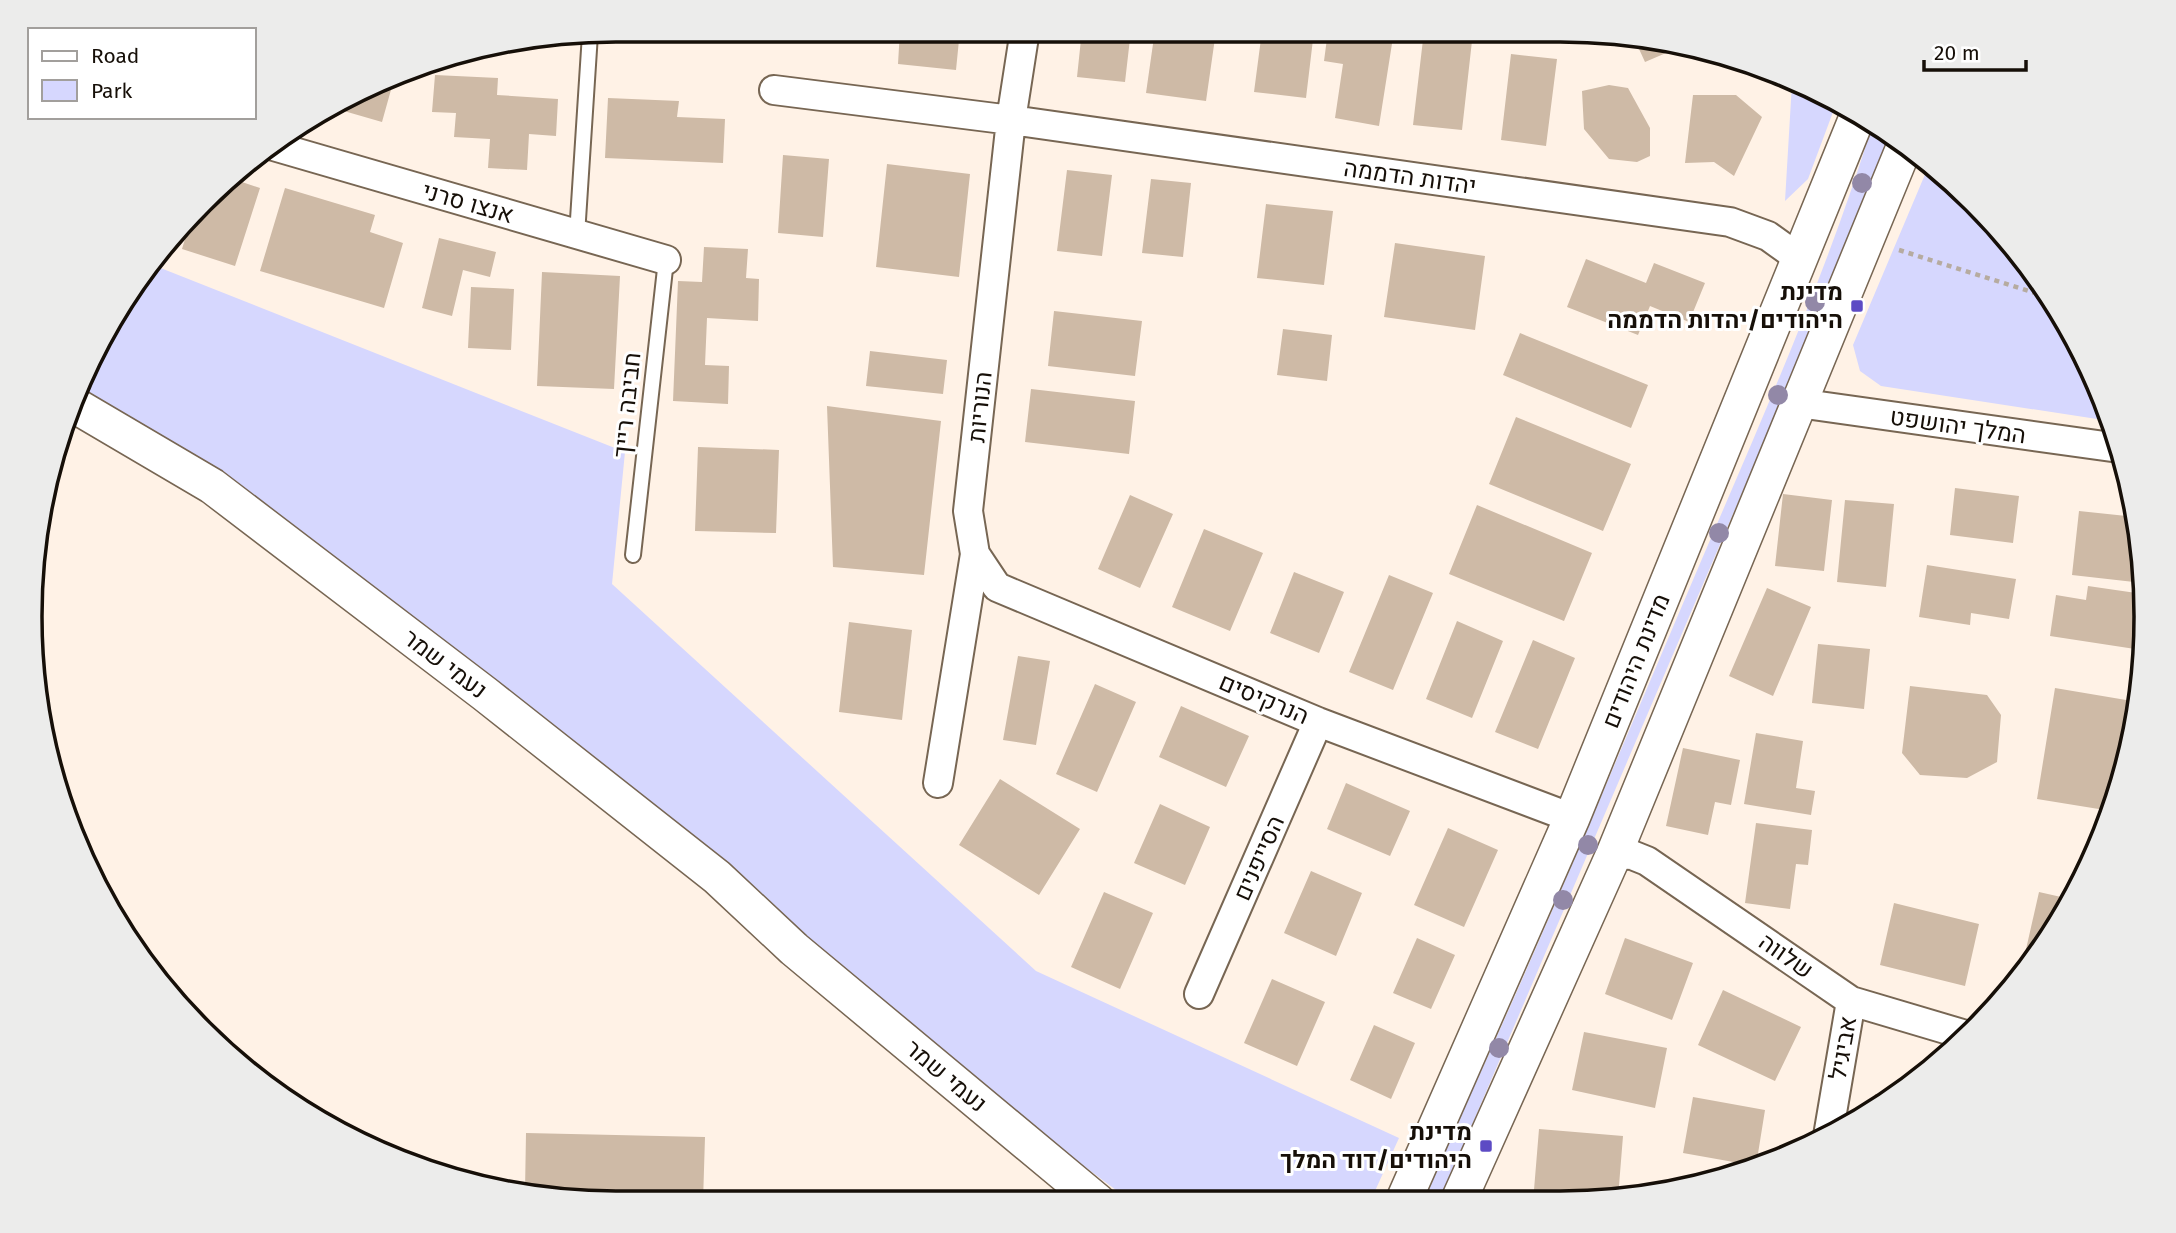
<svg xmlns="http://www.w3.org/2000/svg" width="2176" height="1233" viewBox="0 0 2176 1233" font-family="'Fira Sans',Heebo,sans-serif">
<rect width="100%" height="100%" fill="#fff2e6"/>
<path fill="#d6d7fe" d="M 1792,83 L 1836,104 L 1808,179 L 1785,201 Z
M 1873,123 L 1892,134 L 1783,397 L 1439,1202 L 1420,1202 C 1512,1011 1593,815 1676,620 C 1745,456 1821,293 1873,123 Z
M 1929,165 C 2010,230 2080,320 2110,421 L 1881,386 L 1860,371 L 1853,345 Z
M 153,265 L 625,452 L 612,584 L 1036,971 L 1399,1138 L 1370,1202 L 1132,1202 L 794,949 L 81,397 L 129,290 Z"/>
<path fill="#cebaa6" d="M 900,30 L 960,30 L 956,70 L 898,64 Z
M 1082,30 L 1131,30 L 1125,82 L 1077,77 Z
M 1155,30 L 1216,31 L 1206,101 L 1146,93 Z
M 1262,31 L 1314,31 L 1306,98 L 1254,92 Z
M 1328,31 L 1394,31 L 1379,126 L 1335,118 L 1343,64 L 1324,61 Z
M 1424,31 L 1473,32 L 1462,130 L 1413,125 Z
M 1634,38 L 1680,47 L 1645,62 Z
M 1511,54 L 1557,59 L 1546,146 L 1501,140 Z
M 435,75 L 498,78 L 497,95 L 558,99 L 556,136 L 529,134 L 527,170 L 488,168 L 490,139 L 454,137 L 456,113 L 432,112 Z
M 394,79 L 382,122 L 337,109 Z
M 1609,85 L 1628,88 L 1650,128 L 1650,156 L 1637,162 L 1609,159 L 1584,129 L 1582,91 Z
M 1693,95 L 1736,95 L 1762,117 L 1734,176 L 1714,162 L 1685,163 Z
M 608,98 L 679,101 L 677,117 L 725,119 L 723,163 L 605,158 Z
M 783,155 L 829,159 L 823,237 L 778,233 Z
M 887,164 L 970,174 L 959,277 L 876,267 Z
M 1067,170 L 1112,175 L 1102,256 L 1057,251 Z
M 233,179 L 260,188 L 235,266 L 182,249 L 189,226 Z
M 1151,179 L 1191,183 L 1183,257 L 1142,253 Z
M 285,188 L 375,215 L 370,232 L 403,243 L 384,308 L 260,271 Z
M 1266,204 L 1333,211 L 1324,285 L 1257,278 Z
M 439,238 L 496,252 L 490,277 L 463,270 L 452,316 L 422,308 Z
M 1395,243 L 1485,256 L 1475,330 L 1384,317 Z
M 704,247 L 748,249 L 746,278 L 759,279 L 758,321 L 707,318 L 705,365 L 729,366 L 728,404 L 673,401 L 678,281 L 702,282 Z
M 1586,259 L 1646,283 L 1654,263 L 1705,283 L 1689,322 L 1650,306 L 1638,335 L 1567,307 Z
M 542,272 L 620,276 L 614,389 L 537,386 Z
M 471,287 L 514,289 L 511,350 L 468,348 Z
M 1054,311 L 1142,321 L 1135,376 L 1048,366 Z
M 1283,329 L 1332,335 L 1327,381 L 1277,375 Z
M 1520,333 L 1648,385 L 1631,428 L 1503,375 Z
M 870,351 L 947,360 L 943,394 L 866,386 Z
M 1031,389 L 1135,401 L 1129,454 L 1025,442 Z
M 827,406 L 941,421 L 924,575 L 833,567 Z
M 1516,417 L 1631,464 L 1603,531 L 1489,484 Z
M 698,447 L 779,450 L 776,533 L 695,531 Z
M 1955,488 L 2019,496 L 2013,543 L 1950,535 Z
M 1783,494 L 1832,500 L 1824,571 L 1775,566 Z
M 1130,495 L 1173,514 L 1140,588 L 1098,569 Z
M 1845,500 L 1894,504 L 1886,587 L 1837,582 Z
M 1477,505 L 1592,553 L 1564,621 L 1449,574 Z
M 2079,511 L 2136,517 L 2143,583 L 2072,575 Z
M 1204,529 L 1263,553 L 1230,631 L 1172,607 Z
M 1927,565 L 2016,579 L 2009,619 L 1971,613 L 1970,625 L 1919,617 Z
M 1294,572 L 1344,592 L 1319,653 L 1270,633 Z
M 1389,575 L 1433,593 L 1393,690 L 1349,672 Z
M 2088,586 L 2143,594 L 2135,649 L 2050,636 L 2056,595 L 2086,600 Z
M 1767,588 L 1811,607 L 1773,696 L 1729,676 Z
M 1457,621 L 1503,641 L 1472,718 L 1426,699 Z
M 849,622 L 912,630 L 902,720 L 839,712 Z
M 1533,640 L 1575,658 L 1538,749 L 1495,732 Z
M 1818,644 L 1870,649 L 1864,709 L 1812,703 Z
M 1018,656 L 1050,661 L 1036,745 L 1003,740 Z
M 1095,684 L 1136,702 L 1097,792 L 1056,774 Z
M 1910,686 L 1987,695 L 2001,715 L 1997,762 L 1967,778 L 1920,775 L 1902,753 Z
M 2055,688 L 2138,702 L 2130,747 L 2111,811 L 2037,799 Z
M 1181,706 L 1249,736 L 1226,787 L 1159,757 Z
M 1756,733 L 1803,741 L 1796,788 L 1815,791 L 1811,815 L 1744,804 Z
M 1683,748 L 1740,760 L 1731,805 L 1715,802 L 1708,835 L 1666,826 Z
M 1000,779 L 1080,829 L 1039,895 L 959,845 Z
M 1346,783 L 1410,811 L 1390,856 L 1327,829 Z
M 1160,804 L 1210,827 L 1185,885 L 1134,863 Z
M 1756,823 L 1812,830 L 1808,865 L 1796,864 L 1790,909 L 1745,903 Z
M 1448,828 L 1498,850 L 1464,927 L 1414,905 Z
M 1311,871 L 1362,893 L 1336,956 L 1284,933 Z
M 1104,892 L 1153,913 L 1120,989 L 1071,967 Z
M 2039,892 L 2070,899 L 2048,942 L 2027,968 L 2022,967 Z
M 1894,903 L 1979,924 L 1965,986 L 1880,965 Z
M 1417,938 L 1455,955 L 1431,1009 L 1393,993 Z
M 1625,938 L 1693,963 L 1672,1020 L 1605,994 Z
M 1272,979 L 1325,1002 L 1297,1066 L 1244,1043 Z
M 1723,990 L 1801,1027 L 1775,1081 L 1698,1045 Z
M 1374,1025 L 1415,1043 L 1391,1099 L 1350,1080 Z
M 1584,1032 L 1667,1048 L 1655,1108 L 1572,1090 Z
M 1875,1094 L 1889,1097 L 1872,1110 Z
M 1693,1097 L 1765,1110 L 1756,1166 L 1683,1153 Z
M 1539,1129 L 1623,1136 L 1618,1198 L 1598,1202 L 1533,1202 Z
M 526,1133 L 705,1137 L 703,1202 L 578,1202 L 525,1191 Z"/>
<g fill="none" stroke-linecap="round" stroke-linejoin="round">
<defs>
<path id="service" d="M 577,235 L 590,34
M 633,555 L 666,260"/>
<path id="minor" d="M 774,90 L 1011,120 L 1730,222 L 1768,236 L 1800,259
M 270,145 L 666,260
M 1798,403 L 2119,448
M 975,554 L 997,587 L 1318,722 L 1572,818
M 938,783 L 975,554 L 968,511 L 1011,120 L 1025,30
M 1614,854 L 1632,855 L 1647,861 L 1851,1001 L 1969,1036
M 1199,994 L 1318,722
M 1828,1136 L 1851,1001"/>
<path id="tertiary" d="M 76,406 L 212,486 L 485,694 L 717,877 L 794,949 L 1098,1202
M 1403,1202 L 1572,818 L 1858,115
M 1458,1202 L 1614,854 L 1905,145"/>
</defs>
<use href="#service" stroke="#776653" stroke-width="18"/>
<use href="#minor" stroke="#776653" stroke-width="32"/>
<use href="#tertiary" stroke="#776653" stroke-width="38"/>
<path stroke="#b6aba0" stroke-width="4.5" stroke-dasharray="5 5" stroke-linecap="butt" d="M 1899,250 L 2051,298"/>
<use href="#service" stroke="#fff" stroke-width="14"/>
<use href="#minor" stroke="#fff" stroke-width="28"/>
<use href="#tertiary" stroke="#fff" stroke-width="35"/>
</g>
<g fill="#9288a7">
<circle cx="1862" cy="183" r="10"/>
<circle cx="1815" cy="302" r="10"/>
<circle cx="1778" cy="395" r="10"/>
<circle cx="1719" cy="533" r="10"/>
<circle cx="1588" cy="845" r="10"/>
<circle cx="1563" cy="900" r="10"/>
<circle cx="1499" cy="1048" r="10"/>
</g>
<g fill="#5d4bc4" stroke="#fff" stroke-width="2.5">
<rect x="1850" y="299" width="14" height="14" rx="3.5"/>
<rect x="1479" y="1139" width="14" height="14" rx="3.5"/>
</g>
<g text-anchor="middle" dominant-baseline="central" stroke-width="6" stroke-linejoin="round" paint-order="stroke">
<g font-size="24" fill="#160f08" stroke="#fff">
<text transform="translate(1410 177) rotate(8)">יהדות הדממה</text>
<text transform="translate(468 203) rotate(16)">אנצו סרני</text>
<text transform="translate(627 405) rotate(-84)">חביבה רייך</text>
<text transform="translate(980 407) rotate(-84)">הנוריות</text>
<text transform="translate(1958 426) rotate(8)">המלך יהושפט</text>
<text transform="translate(1636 661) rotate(-68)">מדינת היהודים</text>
<text transform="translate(445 664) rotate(37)">נעמי שמר</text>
<text transform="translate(1264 699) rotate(23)">הנרקיסים</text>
<text transform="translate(1259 858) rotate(-66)">הסייפנים</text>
<text transform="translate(1786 956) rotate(35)">שלווה</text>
<text transform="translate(1843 1048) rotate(-80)">אביגיל</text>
<text transform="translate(946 1076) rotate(40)">נעמי שמר</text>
</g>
<g font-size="24" font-weight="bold" fill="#160f08" stroke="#fff" text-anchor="end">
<text x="1843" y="292">מדינת<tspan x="1843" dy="28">היהודים/יהדות הדממה</tspan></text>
<text x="1472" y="1132">מדינת<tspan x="1472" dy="28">היהודים/דוד המלך</tspan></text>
</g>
</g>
<path d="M0 0H2176V1233H0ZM616 42H1560A574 574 0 0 1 2134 616V617A574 574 0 0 1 1560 1191H616A574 574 0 0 1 42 617V616A574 574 0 0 1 616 42Z" fill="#ececeb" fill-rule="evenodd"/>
<path fill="none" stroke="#160f08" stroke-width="3.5" d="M616 42H1560A574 574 0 0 1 2134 616V617A574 574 0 0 1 1560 1191H616A574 574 0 0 1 42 617V616A574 574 0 0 1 616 42Z"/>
<rect x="28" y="28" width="228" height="91" fill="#ffffff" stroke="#a29f9c" stroke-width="2"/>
<rect x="42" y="51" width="35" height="10" fill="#ffffff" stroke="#a29f9c" stroke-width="2"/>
<text x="91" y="63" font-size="21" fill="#160f08">Road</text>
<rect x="42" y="80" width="35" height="21" fill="#d6d7fe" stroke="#a29f9c" stroke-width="2"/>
<text x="91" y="98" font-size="21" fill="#160f08">Park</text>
<path d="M1924 60v10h102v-10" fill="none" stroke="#160f08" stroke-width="3.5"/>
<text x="1934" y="60" font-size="21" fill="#160f08" stroke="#ffffff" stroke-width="5" paint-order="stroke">20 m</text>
</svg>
